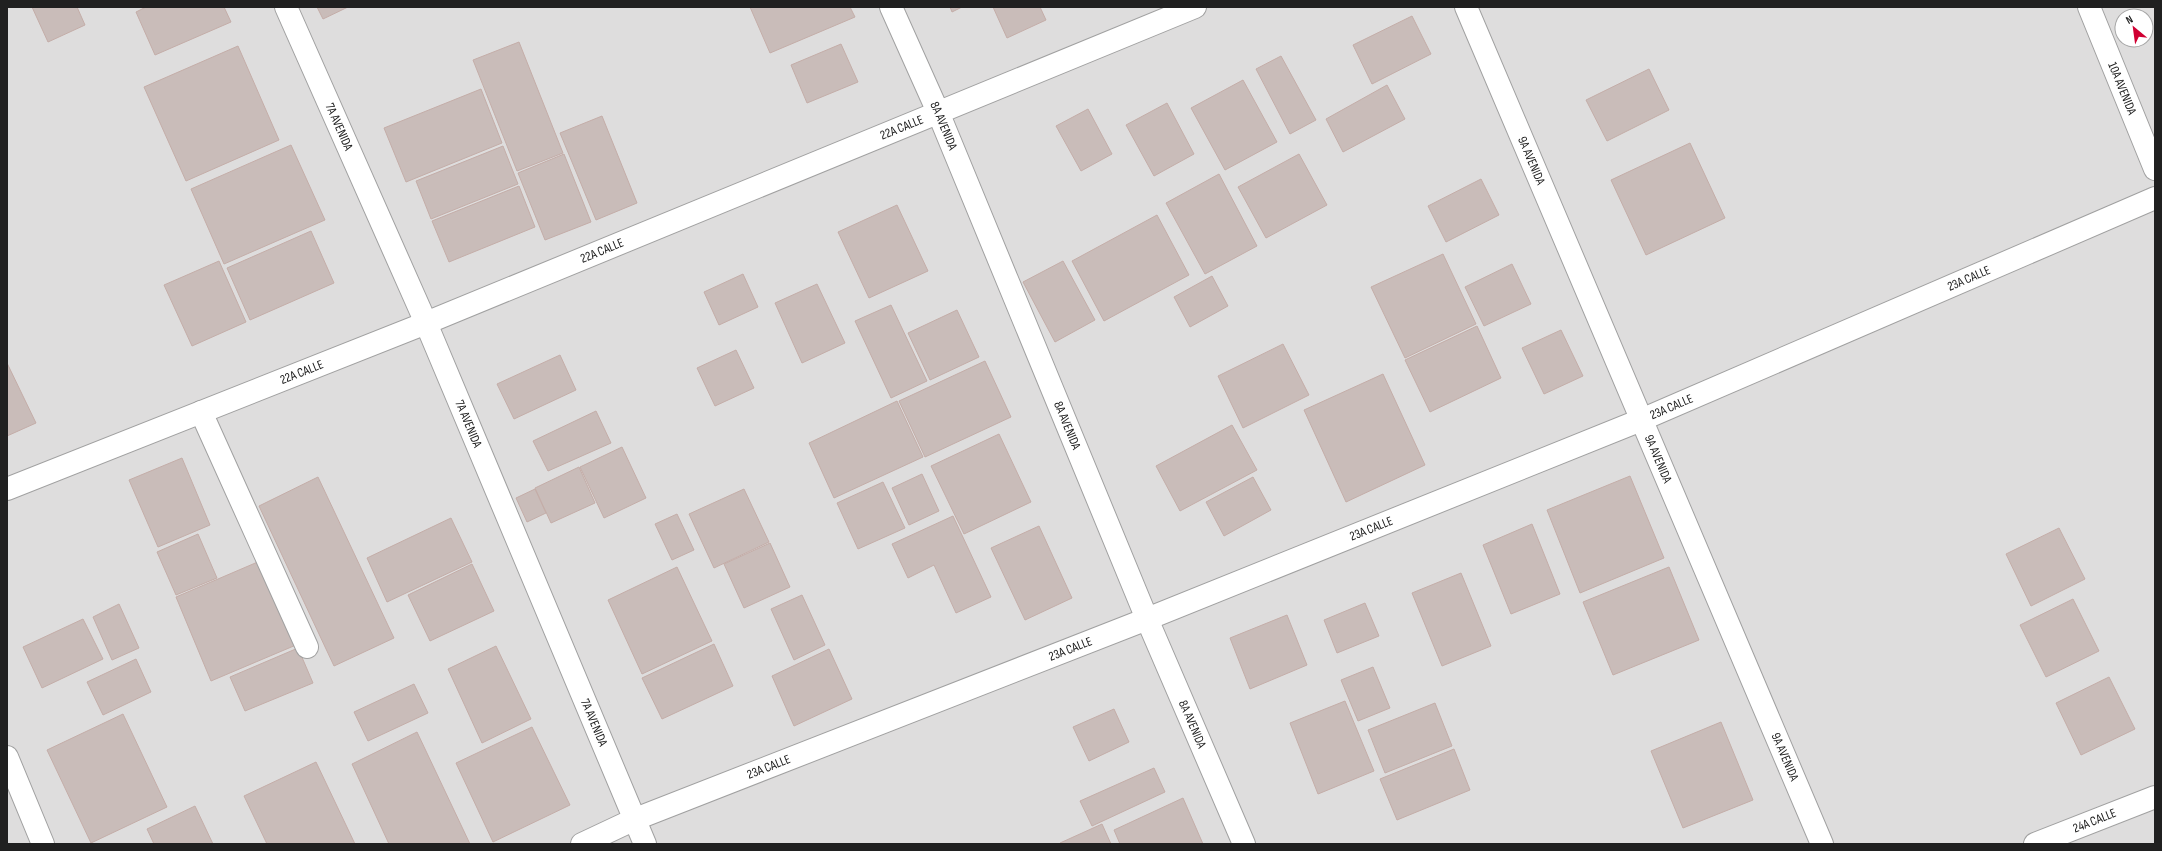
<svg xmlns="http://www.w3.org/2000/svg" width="2162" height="851" viewBox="0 0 2162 851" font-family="'Sofia Sans Condensed',sans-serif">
<rect width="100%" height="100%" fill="#f1ebe6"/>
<path fill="#dedddd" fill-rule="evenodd" d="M 7,7 L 2155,7 L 2155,844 L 7,844 ZM 2122,16 L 2146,16 L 2146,40 L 2122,40 Z"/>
<path fill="#c9bcb9" stroke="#c4ada8" d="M 32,7 L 77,7 L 85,25 L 48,42 Z
M 146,7 L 224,7 L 231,22 L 155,55 L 136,12 Z
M 317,7 L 348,7 L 323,19 Z
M 750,7 L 850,7 L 855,17 L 770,53 Z
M 950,7 L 962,7 L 952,12 Z
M 993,7 L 1040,7 L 1046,20 L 1007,38 Z
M 1412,16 L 1431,54 L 1372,84 L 1353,45 Z
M 519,42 L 563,153 L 517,171 L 473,60 Z
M 841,44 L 858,82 L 807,103 L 791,65 Z
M 238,46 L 279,140 L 186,181 L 144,87 Z
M 1281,56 L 1316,120 L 1290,134 L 1256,69 Z
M 1649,69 L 1669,110 L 1607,141 L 1586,100 Z
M 1243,80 L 1277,142 L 1225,170 L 1191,108 Z
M 1387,85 L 1405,119 L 1343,152 L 1326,119 Z
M 481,89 L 502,143 L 406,182 L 384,128 Z
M 1167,103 L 1194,154 L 1154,176 L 1126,125 Z
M 1088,109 L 1112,154 L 1081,171 L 1056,126 Z
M 602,116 L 637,203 L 596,220 L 560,133 Z
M 1690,143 L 1725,218 L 1646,255 L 1611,180 Z
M 291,145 L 325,220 L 224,264 L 191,189 Z
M 503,146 L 518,184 L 431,219 L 416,181 Z
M 564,154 L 591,222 L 545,240 L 518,173 Z
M 1299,154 L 1327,205 L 1266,238 L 1238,187 Z
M 1219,174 L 1257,246 L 1205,274 L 1166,203 Z
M 1481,179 L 1499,215 L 1446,242 L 1428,206 Z
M 519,186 L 535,227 L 449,262 L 432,221 Z
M 897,205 L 928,271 L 869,298 L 838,232 Z
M 1157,215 L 1189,275 L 1104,321 L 1072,261 Z
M 311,231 L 334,283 L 250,320 L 227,268 Z
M 1443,254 L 1476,324 L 1405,358 L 1371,287 Z
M 219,261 L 246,322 L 192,346 L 164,285 Z
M 1063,261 L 1095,320 L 1055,342 L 1023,282 Z
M 1512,264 L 1531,304 L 1484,326 L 1465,287 Z
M 743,274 L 758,307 L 719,325 L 704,292 Z
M 1212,276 L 1228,306 L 1190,327 L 1174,297 Z
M 817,284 L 845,343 L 802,363 L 775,303 Z
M 891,305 L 927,381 L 891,398 L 855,321 Z
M 957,310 L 979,357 L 930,380 L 908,333 Z
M 1477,326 L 1501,378 L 1430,412 L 1405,360 Z
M 1561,330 L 1583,376 L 1544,394 L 1522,348 Z
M 1283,344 L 1309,395 L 1243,428 L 1218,376 Z
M 736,350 L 754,388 L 715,406 L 697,368 Z
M 560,355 L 576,390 L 514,419 L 497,384 Z
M 985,361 L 1011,417 L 925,457 L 899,401 Z
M 7,363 L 36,423 L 7,436 Z
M 1383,374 L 1425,465 L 1346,502 L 1304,410 Z
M 897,401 L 923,457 L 834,498 L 809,443 Z
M 596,411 L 611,443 L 548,471 L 533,441 Z
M 1232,425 L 1257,470 L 1180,511 L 1156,466 Z
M 999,434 L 1031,502 L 964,534 L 931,466 Z
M 622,447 L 646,498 L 604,518 L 580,467 Z
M 182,458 L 210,525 L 158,547 L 129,480 Z
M 579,467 L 595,503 L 551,523 L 535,488 Z
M 922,474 L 939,511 L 909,525 L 892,488 Z
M 1630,476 L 1664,558 L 1580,593 L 1547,510 Z
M 318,477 L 394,638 L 334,666 L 259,506 Z
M 1253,477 L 1271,510 L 1224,536 L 1206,502 Z
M 883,482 L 905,528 L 858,549 L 837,503 Z
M 535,489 L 546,513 L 527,522 L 516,498 Z
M 744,489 L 769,542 L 714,568 L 689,514 Z
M 677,514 L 694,550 L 672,560 L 655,524 Z
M 953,516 L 991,597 L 956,613 L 934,565 L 908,578 L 892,544 Z
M 451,518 L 472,562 L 387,602 L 367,558 Z
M 1532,524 L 1560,594 L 1511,614 L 1483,545 Z
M 1039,526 L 1072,598 L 1025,620 L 991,548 Z
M 2059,528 L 2085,579 L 2031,606 L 2006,554 Z
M 198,534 L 217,578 L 176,595 L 157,552 Z
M 770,543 L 790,587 L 744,608 L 724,564 Z
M 260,561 L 296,645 L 211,681 L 176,597 Z
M 472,564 L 494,611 L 430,641 L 408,595 Z
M 677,567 L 712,641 L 642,674 L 608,600 Z
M 1669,567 L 1699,640 L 1613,675 L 1583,602 Z
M 1461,573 L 1491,646 L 1442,666 L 1412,593 Z
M 802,595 L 825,645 L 794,660 L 771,609 Z
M 2073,599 L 2099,651 L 2046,677 L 2020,625 Z
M 1365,603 L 1379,636 L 1337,653 L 1324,620 Z
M 119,604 L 139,648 L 112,660 L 93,617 Z
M 1287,615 L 1307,665 L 1250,689 L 1230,638 Z
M 83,619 L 103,659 L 42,688 L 23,647 Z
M 714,644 L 733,686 L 662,719 L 642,678 Z
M 496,646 L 531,719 L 482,743 L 448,669 Z
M 298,648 L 313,683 L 245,711 L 230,677 Z
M 829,649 L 852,699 L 794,726 L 772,676 Z
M 136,659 L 151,692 L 103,715 L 87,682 Z
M 1373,667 L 1390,708 L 1358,721 L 1341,680 Z
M 2109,677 L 2135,729 L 2081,755 L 2056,703 Z
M 414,684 L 428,713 L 368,741 L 354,712 Z
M 1345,701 L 1374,771 L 1318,794 L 1290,723 Z
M 1435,703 L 1452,746 L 1385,773 L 1368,730 Z
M 1114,709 L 1129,742 L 1089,761 L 1073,727 Z
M 123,714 L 167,807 L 91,843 L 47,750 Z
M 1721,722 L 1753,800 L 1683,828 L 1651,751 Z
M 532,727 L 570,805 L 493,842 L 456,763 Z
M 417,732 L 470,844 L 389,844 L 352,764 Z
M 1454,749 L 1470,790 L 1397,820 L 1380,779 Z
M 316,762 L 355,844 L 267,844 L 244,796 Z
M 1154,768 L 1165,792 L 1092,826 L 1080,801 Z
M 1183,798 L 1203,844 L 1120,844 L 1114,830 Z
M 195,806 L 213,844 L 154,844 L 147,829 Z
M 1102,824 L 1111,844 L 1061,844 L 1060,843 Z"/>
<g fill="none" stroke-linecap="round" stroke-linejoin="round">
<defs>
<g id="street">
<path id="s1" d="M 286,7 L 426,323 L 645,844"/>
<path id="s2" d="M 891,7 L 938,112 L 1147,619 L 1244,844"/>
<path id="s3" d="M 1466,7 L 1822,844"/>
<path id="s4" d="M 2089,7 L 2155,169"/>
<path d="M 201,412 L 307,647"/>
<path id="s5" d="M 7,489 L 426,323 L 1195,7"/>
<path d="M 7,757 L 43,844"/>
<path id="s6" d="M 582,844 L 633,820 L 1147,619 L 1641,420 L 2155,198"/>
<path id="s7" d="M 2035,844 L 2155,797"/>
</g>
</defs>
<use href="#street" stroke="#a1a1a1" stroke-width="24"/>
<use href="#street" stroke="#fff" stroke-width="22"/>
</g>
<g text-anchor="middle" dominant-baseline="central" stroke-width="3" stroke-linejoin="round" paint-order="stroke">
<g font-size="13" fill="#202020" stroke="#fff">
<text stroke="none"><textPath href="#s4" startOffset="88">10A AVENIDA</textPath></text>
<text stroke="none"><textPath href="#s2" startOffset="130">8A AVENIDA</textPath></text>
<text stroke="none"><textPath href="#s1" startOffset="131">7A AVENIDA</textPath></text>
<text stroke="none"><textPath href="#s5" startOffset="965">22A CALLE</textPath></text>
<text stroke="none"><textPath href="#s3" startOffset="167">9A AVENIDA</textPath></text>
<text stroke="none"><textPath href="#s5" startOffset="641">22A CALLE</textPath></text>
<text stroke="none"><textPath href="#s6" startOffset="1498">23A CALLE</textPath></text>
<text stroke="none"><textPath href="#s5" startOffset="317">22A CALLE</textPath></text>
<text stroke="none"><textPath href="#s6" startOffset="1174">23A CALLE</textPath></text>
<text stroke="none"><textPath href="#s1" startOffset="455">7A AVENIDA</textPath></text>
<text stroke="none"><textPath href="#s2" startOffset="454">8A AVENIDA</textPath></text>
<text stroke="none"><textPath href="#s3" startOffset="491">9A AVENIDA</textPath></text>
<text stroke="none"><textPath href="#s6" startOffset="850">23A CALLE</textPath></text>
<text stroke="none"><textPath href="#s6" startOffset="526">23A CALLE</textPath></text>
<text stroke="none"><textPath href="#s1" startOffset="779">7A AVENIDA</textPath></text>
<text stroke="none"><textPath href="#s2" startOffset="778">8A AVENIDA</textPath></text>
<text stroke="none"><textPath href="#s3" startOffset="815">9A AVENIDA</textPath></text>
<text stroke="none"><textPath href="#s6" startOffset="202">23A CALLE</textPath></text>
<text stroke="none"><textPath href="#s7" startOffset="64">24A CALLE</textPath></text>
</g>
</g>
<rect width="2162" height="851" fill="none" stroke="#202020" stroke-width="16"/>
<g transform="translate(2134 28) rotate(331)"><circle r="19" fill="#ffffff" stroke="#a6a6a6"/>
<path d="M0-3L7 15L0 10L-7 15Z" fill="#d00033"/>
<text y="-6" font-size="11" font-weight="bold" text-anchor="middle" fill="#202020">N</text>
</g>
</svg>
